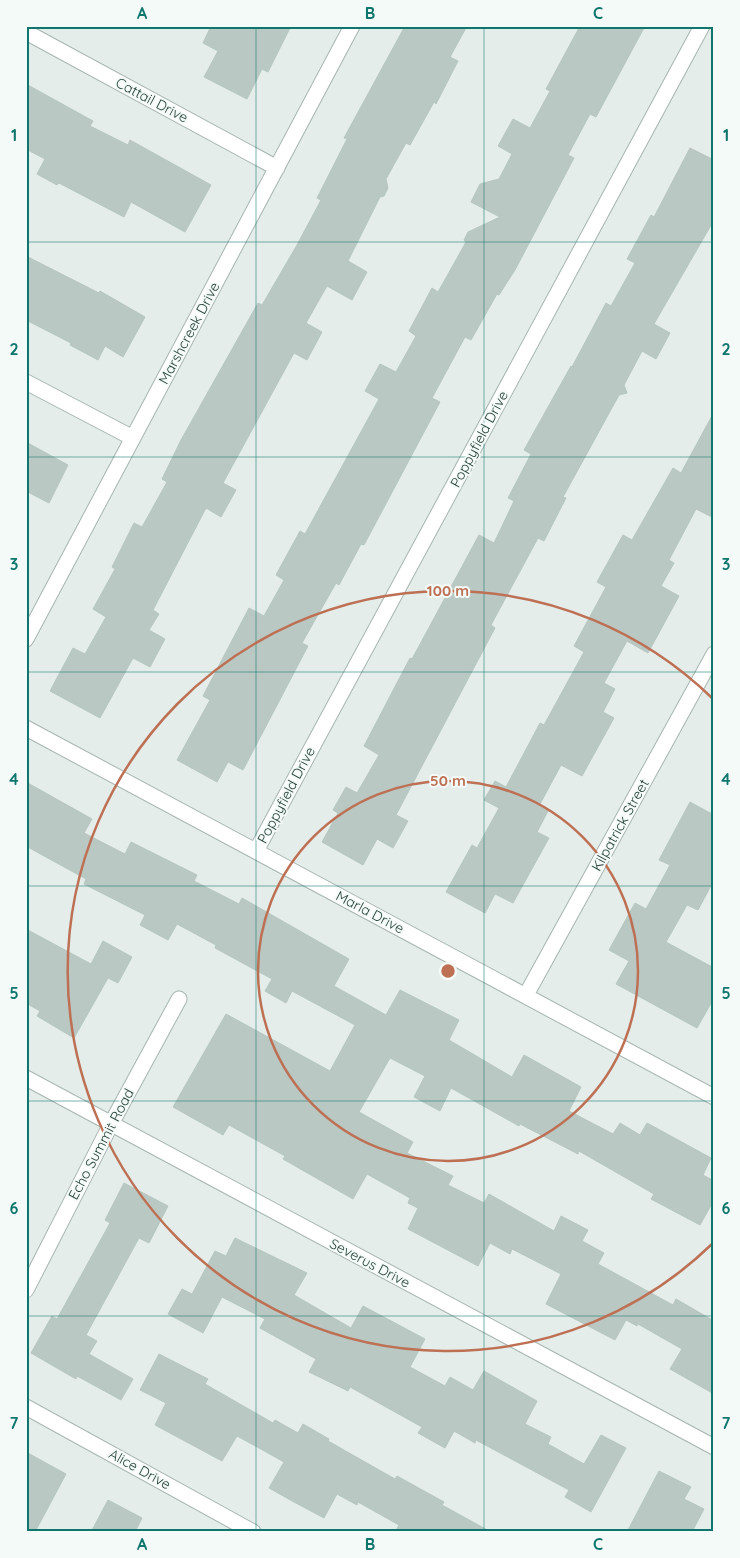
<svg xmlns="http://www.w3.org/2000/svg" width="740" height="1558" viewBox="0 0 740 1558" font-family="Quicksand,sans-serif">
<rect width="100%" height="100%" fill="#e4ede9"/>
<path fill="#b9c8c2" stroke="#b6c7c0" d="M 211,26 L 291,26 L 268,72 L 262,69 L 247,99 L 204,77 L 218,51 L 203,43 Z
M 405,26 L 467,26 L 450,57 L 458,61 L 436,104 L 434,102 L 410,145 L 406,143 L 386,179 L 388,188 L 384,196 L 380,197 L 348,261 L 367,272 L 352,300 L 327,286 L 306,323 L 322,332 L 307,360 L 294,353 L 223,483 L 236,490 L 221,517 L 206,508 L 153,610 L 159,614 L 149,630 L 165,639 L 150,667 L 133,658 L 100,718 L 50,691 L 73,648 L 85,654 L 106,617 L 93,609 L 115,569 L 112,567 L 134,523 L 142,527 L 167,482 L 162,479 L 181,440 L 258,303 L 262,305 L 297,245 L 321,200 L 317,198 L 347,139 L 344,138 Z
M 580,26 L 645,26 L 596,117 L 590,114 L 568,155 L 574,158 L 515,270 L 499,295 L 497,294 L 471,340 L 465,337 L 432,398 L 440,402 L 364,545 L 361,544 L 339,585 L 336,583 L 302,643 L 308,646 L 243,770 L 228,762 L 217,782 L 177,760 L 210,700 L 203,696 L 249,608 L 264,616 L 284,580 L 276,575 L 300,531 L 305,534 L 379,399 L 365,391 L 380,364 L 396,372 L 416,336 L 409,331 L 432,288 L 438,292 L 466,242 L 464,240 L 468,232 L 500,217 L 471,202 L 480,184 L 499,179 L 512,154 L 498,146 L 513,119 L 530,128 L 550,91 L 546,89 Z
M 26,84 L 93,121 L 90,126 L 128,145 L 130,140 L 211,185 L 185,232 L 131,202 L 124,217 L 59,183 L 57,185 L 37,174 L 45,159 L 26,149 Z
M 690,148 L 714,160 L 714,220 L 654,324 L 670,333 L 656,359 L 642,351 L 624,385 L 627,393 L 619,395 L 563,497 L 566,498 L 544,541 L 538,538 L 491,625 L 495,628 L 396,815 L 408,821 L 393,848 L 377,839 L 363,865 L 322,842 L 338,813 L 333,810 L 346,787 L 357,793 L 379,755 L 364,746 L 410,658 L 412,659 L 479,535 L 494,543 L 514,501 L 508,498 L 531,454 L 524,450 L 571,366 L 572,367 L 606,303 L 611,306 L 635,263 L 627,259 L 651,215 L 654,217 Z
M 26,256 L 99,293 L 100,291 L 145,317 L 123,357 L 105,346 L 98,360 L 70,345 L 71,343 L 26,320 Z
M 714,412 L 714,518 L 696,509 L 669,560 L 674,563 L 661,586 L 679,596 L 648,653 L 627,641 L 604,683 L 615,689 L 603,712 L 614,718 L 582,776 L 561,765 L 539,806 L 548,811 L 537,832 L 549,838 L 513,903 L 495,894 L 485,913 L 446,892 L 472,845 L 477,848 L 499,808 L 484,800 L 495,781 L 506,787 L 540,723 L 544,725 L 584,652 L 574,646 L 606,587 L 597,582 L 623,535 L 632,540 L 673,468 L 681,473 Z
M 26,442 L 68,465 L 49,503 L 26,491 Z
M 26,782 L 92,819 L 84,833 L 125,854 L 131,842 L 197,875 L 194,881 L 239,904 L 242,898 L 349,959 L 334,986 L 386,1015 L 400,990 L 459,1020 L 449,1040 L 512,1077 L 524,1055 L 581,1087 L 569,1111 L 613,1134 L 620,1123 L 640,1135 L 647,1123 L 711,1158 L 703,1175 L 714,1181 L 714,1200 L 700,1225 L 651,1199 L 654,1194 L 579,1151 L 578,1154 L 520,1124 L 519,1126 L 451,1088 L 440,1111 L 414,1097 L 425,1076 L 390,1058 L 359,1112 L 413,1142 L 407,1153 L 453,1176 L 448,1185 L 484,1203 L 489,1194 L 554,1231 L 561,1216 L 588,1230 L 582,1241 L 604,1253 L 598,1264 L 673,1305 L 676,1299 L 714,1321 L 714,1394 L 670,1369 L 682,1349 L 638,1324 L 637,1326 L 626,1320 L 615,1340 L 546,1304 L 561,1274 L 512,1249 L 510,1254 L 490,1243 L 478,1266 L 408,1229 L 418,1208 L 408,1203 L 410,1198 L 367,1174 L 353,1199 L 283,1159 L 285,1156 L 229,1125 L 223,1135 L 173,1107 L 226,1014 L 330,1071 L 355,1025 L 292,991 L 286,1003 L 265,991 L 272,979 L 215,948 L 216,945 L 177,924 L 168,940 L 140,925 L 145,915 L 84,884 L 86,879 L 26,846 Z
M 690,802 L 714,815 L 714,880 L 698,910 L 687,905 L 666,942 L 714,968 L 714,998 L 697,1028 L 616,984 L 629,961 L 609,950 L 635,903 L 646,909 L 670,865 L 659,860 Z
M 26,929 L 91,964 L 103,941 L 132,957 L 118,983 L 108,978 L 74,1038 L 37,1016 L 40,1011 L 26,1003 Z
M 124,1183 L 168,1206 L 149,1243 L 139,1238 L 86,1335 L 97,1341 L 89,1354 L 133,1379 L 121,1400 L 77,1376 L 76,1379 L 31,1353 L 52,1316 L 57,1319 L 110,1223 L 105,1220 Z
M 235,1238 L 307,1273 L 294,1295 L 351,1328 L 363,1306 L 425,1339 L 410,1367 L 445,1386 L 450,1377 L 473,1390 L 484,1371 L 537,1401 L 525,1424 L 551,1437 L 548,1444 L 584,1464 L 601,1435 L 626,1448 L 591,1512 L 565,1497 L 569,1490 L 476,1440 L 475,1443 L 454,1431 L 445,1448 L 418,1433 L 422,1427 L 350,1387 L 348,1391 L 309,1372 L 316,1359 L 260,1328 L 265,1319 L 222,1297 L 203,1333 L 168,1314 L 182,1289 L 192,1294 L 215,1251 L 226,1256 Z
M 159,1354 L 208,1379 L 205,1384 L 273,1423 L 275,1420 L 298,1433 L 303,1424 L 329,1439 L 328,1441 L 395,1479 L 397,1476 L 444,1502 L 442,1505 L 491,1532 L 395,1532 L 399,1525 L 358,1502 L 357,1505 L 337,1494 L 324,1518 L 294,1502 L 269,1488 L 284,1462 L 259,1448 L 237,1436 L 222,1461 L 155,1425 L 166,1403 L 140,1390 Z
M 26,1452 L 66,1474 L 35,1532 L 26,1532 Z
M 659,1471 L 691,1487 L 684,1499 L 704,1509 L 692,1532 L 627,1532 Z
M 108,1500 L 142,1518 L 135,1532 L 91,1532 Z"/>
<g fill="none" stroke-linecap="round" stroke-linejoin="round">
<defs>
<path id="minor" d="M 26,32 L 277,168
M 26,382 L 133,438
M 26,639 L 352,26
M 26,728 L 714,1097
M 256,851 L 702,26
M 526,995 L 714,654
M 26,1290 L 111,1124 L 179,999
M 26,1407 L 253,1532"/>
<path id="tertiary" d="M 26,1078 L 714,1447"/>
</defs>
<use href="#minor" stroke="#a6b5b0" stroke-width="17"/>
<use href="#tertiary" stroke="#a6b5b0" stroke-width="17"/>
<use href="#minor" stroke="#fff" stroke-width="15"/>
<use href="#tertiary" stroke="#fff" stroke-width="15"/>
</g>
<path fill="none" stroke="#0f766e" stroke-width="1" stroke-opacity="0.55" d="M 256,26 L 256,1532M 484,26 L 484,1532M 26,242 L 714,242M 26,457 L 714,457M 26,672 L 714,672M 26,886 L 714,886M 26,1101 L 714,1101M 26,1316 L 714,1316"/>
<g fill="none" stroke="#bd7054" stroke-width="2.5">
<circle cx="448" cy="971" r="190"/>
<path d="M712 1244A380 380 0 1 1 712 698"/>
</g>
<g text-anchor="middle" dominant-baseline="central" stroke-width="4" stroke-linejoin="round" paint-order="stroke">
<g font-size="14" fill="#233f37" stroke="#f4faf7">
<text transform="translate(152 100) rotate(28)">Cattail Drive</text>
<text transform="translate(189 333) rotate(-62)">Marshcreek Drive</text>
<text transform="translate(479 439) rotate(-62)">Poppyfield Drive</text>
<text transform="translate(286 795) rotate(-62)">Poppyfield Drive</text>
<text transform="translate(620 825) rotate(-61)">Kilpatrick Street</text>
<text transform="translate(370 912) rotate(28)">Marla Drive</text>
<text transform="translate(101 1144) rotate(-62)">Echo Summit Road</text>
<text transform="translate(370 1263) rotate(28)">Severus Drive</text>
<text transform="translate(140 1469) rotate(29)">Alice Drive</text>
</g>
</g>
<circle cx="448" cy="971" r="8" fill="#bd7054" stroke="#f4faf7" stroke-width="2.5"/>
<g font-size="15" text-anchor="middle" font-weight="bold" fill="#bd7054" stroke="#f4faf7" stroke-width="4" stroke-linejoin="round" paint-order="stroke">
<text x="448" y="596">100 m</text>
<text x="448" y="786">50 m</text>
</g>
<rect width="740" height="1558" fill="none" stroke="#f4faf7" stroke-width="55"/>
<rect x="28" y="28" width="684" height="1502" fill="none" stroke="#0f766e" stroke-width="2"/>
<g font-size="16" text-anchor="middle" font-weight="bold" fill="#0f766e">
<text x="142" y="19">A</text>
<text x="370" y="19">B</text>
<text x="598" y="19">C</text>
<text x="14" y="141">1</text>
<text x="726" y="141">1</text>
<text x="14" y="355">2</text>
<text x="726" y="355">2</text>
<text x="14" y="570">3</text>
<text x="726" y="570">3</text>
<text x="14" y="785">4</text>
<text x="726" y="785">4</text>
<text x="14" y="999">5</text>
<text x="726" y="999">5</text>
<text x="14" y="1214">6</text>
<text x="726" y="1214">6</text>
<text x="14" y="1429">7</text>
<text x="726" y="1429">7</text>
<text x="142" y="1550">A</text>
<text x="370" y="1550">B</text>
<text x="598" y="1550">C</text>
</g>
</svg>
